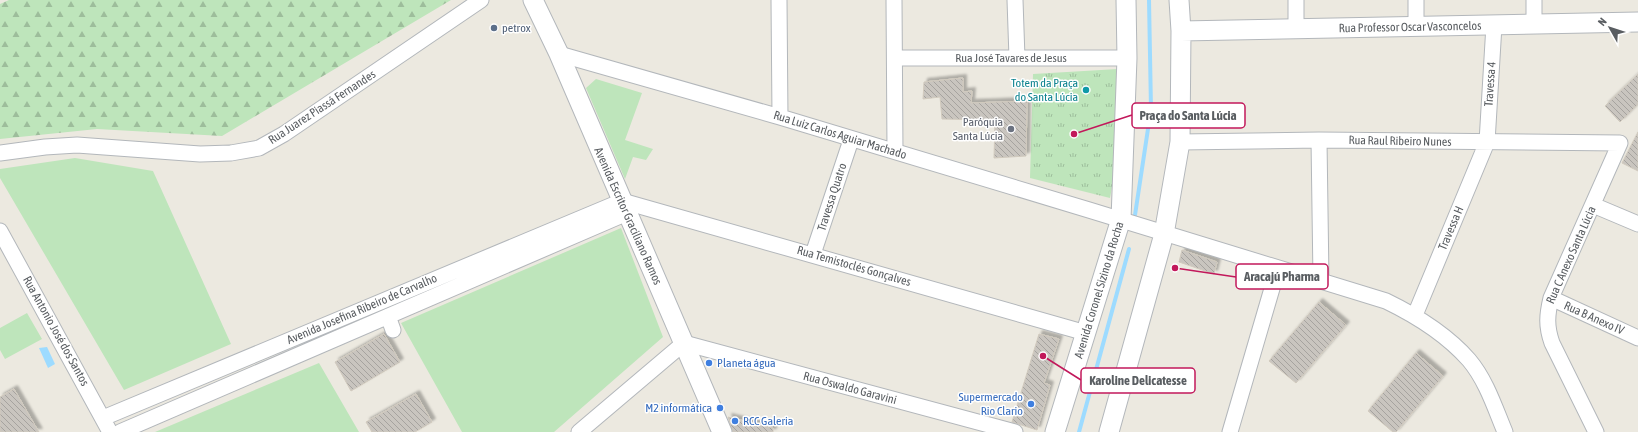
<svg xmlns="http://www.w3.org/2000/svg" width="1638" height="432" viewBox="0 0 1638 432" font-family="'Asap Condensed',sans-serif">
<defs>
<pattern id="forest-firs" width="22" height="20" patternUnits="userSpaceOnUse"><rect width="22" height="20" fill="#bee5bb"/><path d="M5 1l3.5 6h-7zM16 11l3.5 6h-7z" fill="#9dbd9b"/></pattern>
<pattern id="park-tufts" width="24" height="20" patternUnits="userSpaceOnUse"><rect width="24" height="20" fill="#bee5bb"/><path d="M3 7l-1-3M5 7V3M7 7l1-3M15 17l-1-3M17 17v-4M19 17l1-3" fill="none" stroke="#9dbd9b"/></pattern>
<pattern id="building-back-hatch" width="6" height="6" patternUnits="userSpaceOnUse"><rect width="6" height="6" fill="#c9c5bf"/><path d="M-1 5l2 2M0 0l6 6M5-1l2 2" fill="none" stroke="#a6a39f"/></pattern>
<filter id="shadow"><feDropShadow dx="3.5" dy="-3.5" stdDeviation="1" flood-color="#0004"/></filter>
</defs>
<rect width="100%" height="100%" fill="#ece9e0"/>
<path fill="#bee5bb" d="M 596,79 L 642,93 L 625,140 L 653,149 L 646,160 L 633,157 L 625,179 L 586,88 Z
M 75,158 L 153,171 L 231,344 L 124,390 L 0,178 L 0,169 Z
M 621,228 L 663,337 L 554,432 L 462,432 L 401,323 Z
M 27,313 L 42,339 L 5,359 L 0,350 L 0,328 Z
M 319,363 L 359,432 L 155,432 Z"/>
<path fill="url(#forest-firs)" d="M 9,0 L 451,0 L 222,136 L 97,129 L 0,139 L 0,4 Z"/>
<path fill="url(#park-tufts)" d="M 1118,69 L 1116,165 L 1110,198 L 1030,178 L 1033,74 Z"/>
<path fill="#9ddbff" d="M 47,347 L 55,364 L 48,368 L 39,348 Z"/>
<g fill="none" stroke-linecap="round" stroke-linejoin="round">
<path stroke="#9ddbff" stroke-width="4" d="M 1135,215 L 1151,109 L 1149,0
M 1079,432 L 1129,249"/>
</g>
<path fill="url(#building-back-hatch)" stroke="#d1cabe" filter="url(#shadow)" d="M 1638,74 L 1638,104 L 1620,122 L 1605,106 Z
M 963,78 L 963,92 L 972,91 L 971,103 L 1027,101 L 1026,156 L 994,158 L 995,120 L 942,119 L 940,97 L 923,99 L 924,82 Z
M 1638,132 L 1638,171 L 1622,163 Z
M 1182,250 L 1217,262 L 1214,274 L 1179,262 Z
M 1319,302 L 1346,325 L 1296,383 L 1269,361 Z
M 384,334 L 400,362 L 351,391 L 335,362 Z
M 1039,334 L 1059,339 L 1044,383 L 1050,385 L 1037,430 L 1012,422 Z
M 1416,353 L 1443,376 L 1396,432 L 1393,432 L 1368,411 Z
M 14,389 L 33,422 L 39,432 L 0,432 L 0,397 Z
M 416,394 L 432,422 L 415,432 L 372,432 L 366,422 Z
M 728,417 L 773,428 L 773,432 L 733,432 Z"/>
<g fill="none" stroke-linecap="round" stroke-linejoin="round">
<defs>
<path id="minor" d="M 779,0 L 780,117
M 894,0 L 895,151
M 1015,0 L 1017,58
M 1534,24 L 1534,0
M 1416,27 L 1416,0
M 1296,28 L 1296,0
M 559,54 L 780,117 L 1089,210 L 1386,301 C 1417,316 1447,335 1469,360 C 1486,380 1495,408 1505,432
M 895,58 L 1127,58
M 1319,140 L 1321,280
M 1180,142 L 1319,140 L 1620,143 L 1551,298 C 1547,315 1546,326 1552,343 L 1596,432
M 0,153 L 45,147 L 77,145 L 200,154 L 231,153 L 259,148 L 284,134 L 481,0
M 1593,205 L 1638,224
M 0,231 L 110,432
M 813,254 L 851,140
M 1551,298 L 1638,338
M 1415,315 L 1487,142 L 1494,25
M 388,316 L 393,330
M 103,418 L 622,201 L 1086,333
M 120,432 L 627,213
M 579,432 L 684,343 L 1015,432
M 1230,432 L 1278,268"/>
<path id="tertiary" d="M 533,0 L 559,54 L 722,432
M 1181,31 L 1638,22
M 1055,432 L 1121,219 L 1127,58 L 1126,0
M 1109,432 L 1164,234 L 1180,142 L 1181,31 L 1179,0"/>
</defs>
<use href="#minor" stroke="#b3b7bb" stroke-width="17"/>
<use href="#tertiary" stroke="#b3b7bb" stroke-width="21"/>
<use href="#minor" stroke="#fff" stroke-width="15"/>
<use href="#tertiary" stroke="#fff" stroke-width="19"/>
</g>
<circle fill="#5c6f8a" stroke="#fff" stroke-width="1.5" cx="494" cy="28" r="4"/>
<circle fill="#0f9aa8" stroke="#fff" stroke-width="1.5" cx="1086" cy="90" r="4"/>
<circle fill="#6b7280" stroke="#fff" stroke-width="1.5" cx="1011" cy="129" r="4"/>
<g fill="#3f7fe0" stroke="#fff" stroke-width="1.5">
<circle cx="709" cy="363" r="4"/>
<circle cx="1031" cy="404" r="4"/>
<circle cx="720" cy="408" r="4"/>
<circle cx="735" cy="421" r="4"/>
</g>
<g text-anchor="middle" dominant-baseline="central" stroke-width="3" stroke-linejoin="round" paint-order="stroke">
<g font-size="12" fill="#595d61" stroke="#fff">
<text transform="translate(1410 27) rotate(-1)">Rua Professor Oscar Vasconcelos</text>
<text x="1011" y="58">Rua José Tavares de Jesus</text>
<text transform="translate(1490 84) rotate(-86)">Travessa 4</text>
<text transform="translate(322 107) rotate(-33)">Rua Juarez Piassá Fernandes</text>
<text transform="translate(840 135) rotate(17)">Rua Luiz Carlos Aguiar Machado</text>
<text transform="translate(1400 141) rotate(1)">Rua Raul Ribeiro Nunes</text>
<text transform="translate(832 197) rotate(-72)">Travessa Quatro</text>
<text transform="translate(628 216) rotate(66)">Avenida Escritor Graciliano Ramos</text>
<text transform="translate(1451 228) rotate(-67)">Travessa H</text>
<text transform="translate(1571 255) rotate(-66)">Rua C Anexo Santa Lúcia</text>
<text transform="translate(854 266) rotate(16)">Rua Temistoclés Gonçalves</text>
<text transform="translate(1099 290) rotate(-73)">Avenida Coronel Sizino da Rocha</text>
<text transform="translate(362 309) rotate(-23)">Avenida Josefina Ribeiro de Carvalho</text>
<text transform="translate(1594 318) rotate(24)">Rua B Anexo IV</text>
<text transform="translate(56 331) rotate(61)">Rua Antonio José dos Santos</text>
<text transform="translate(850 388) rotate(15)">Rua Oswaldo Garavini</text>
</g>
<g font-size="12" fill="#4e5e75" stroke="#fff" text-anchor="start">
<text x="502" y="28">petrox</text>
</g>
<g font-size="12" fill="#0d838f" stroke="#fff" text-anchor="end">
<text x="1078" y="83">Totem da Praça<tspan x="1078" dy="14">do Santa Lúcia</tspan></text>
</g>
<g font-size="12" fill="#5b616d" stroke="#fff" text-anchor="end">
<text x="1003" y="122">Paróquia<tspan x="1003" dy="14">Santa Lúcia</tspan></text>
</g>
<g font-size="12" fill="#366cbe" stroke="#fff" text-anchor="start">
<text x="717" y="363">Planeta água</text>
<text x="1023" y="397" text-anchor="end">Supermercado<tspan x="1023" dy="14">Rio Clario</tspan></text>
<text x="712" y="408" text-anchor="end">M2 informática</text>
<text x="743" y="421">RCC Galeria</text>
</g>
</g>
<path fill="none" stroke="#c2185b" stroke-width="1.5" d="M1074 134L1132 115M1175 268L1236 277M1043 356L1081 380"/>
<g fill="#c2185b" stroke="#fff" stroke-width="1.5">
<circle cx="1074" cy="134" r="4"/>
<circle cx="1175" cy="268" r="4"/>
<circle cx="1043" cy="356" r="4"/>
</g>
<g fill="#fff" stroke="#c2185b" stroke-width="1.5">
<rect x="1132" y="103" width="113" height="25" rx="4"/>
<rect x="1236" y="264" width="92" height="25" rx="4"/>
<rect x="1081" y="368" width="114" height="25" rx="4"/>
</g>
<g font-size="13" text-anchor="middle" font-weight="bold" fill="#595d61">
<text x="1188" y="120">Praça do Santa Lúcia</text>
<text x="1282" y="281">Aracajú Pharma</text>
<text x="1138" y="385">Karoline Delicatesse</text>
</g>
<g transform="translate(1610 28) rotate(309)" stroke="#ffffff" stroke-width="3" paint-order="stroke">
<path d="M0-3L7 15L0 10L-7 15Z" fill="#595d61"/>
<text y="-6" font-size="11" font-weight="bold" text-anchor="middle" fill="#595d61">N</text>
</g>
</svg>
